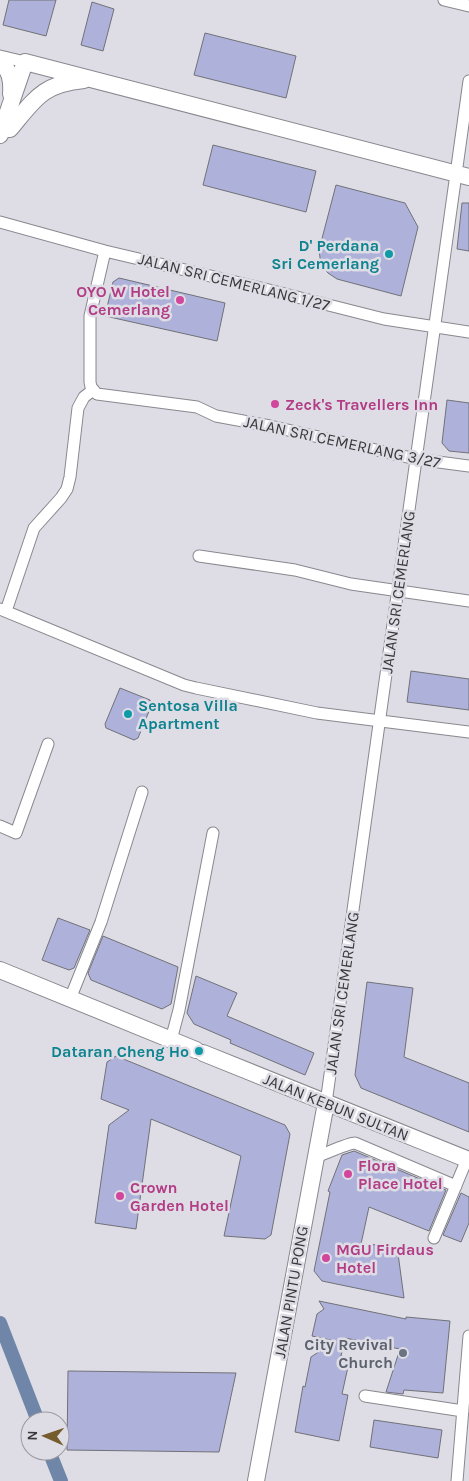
<svg xmlns="http://www.w3.org/2000/svg" width="469" height="1481" viewBox="0 0 469 1481" font-family="Karla,sans-serif">
<rect width="100%" height="100%" fill="#dedde5"/>
<g fill="none" stroke-linecap="round" stroke-linejoin="round">
<path stroke="#6f86a8" stroke-width="14" d="M 0,1323 L 38,1421
M 49,1451 L 61,1481"/>
</g>
<path fill="#aeb2da" stroke="#717178" d="M 9,0 L 56,0 L 46,36 L 3,25 Z
M 92,2 L 114,9 L 103,51 L 81,45 Z
M 205,33 L 296,56 L 286,98 L 194,75 Z
M 213,145 L 316,171 L 306,212 L 203,185 Z
M 336,185 L 405,203 L 418,227 L 401,296 L 337,279 L 328,273 L 321,265 L 319,250 Z
M 462,203 L 469,203 L 469,251 L 457,249 Z
M 119,278 L 225,303 L 217,341 L 105,316 L 113,282 Z
M 447,400 L 469,403 L 469,453 L 449,451 L 442,443 Z
M 411,671 L 469,679 L 469,710 L 407,702 Z
M 120,688 L 150,700 L 152,704 L 138,738 L 134,740 L 106,728 L 105,724 Z
M 58,918 L 90,930 L 74,968 L 69,970 L 42,960 Z
M 103,936 L 178,967 L 171,1004 L 162,1009 L 91,980 L 88,973 Z
M 196,976 L 237,993 L 227,1016 L 314,1053 L 305,1075 L 230,1043 L 231,1040 L 194,1024 L 187,1013 Z
M 367,982 L 413,988 L 404,1057 L 469,1083 L 469,1132 L 361,1088 L 355,1075 Z
M 116,1056 L 285,1125 L 290,1134 L 271,1235 L 265,1239 L 224,1236 L 241,1156 L 151,1119 L 136,1229 L 95,1223 L 109,1125 L 129,1110 L 101,1099 L 107,1062 Z
M 354,1151 L 446,1190 L 429,1231 L 369,1207 L 361,1244 L 397,1246 L 404,1298 L 322,1281 L 314,1271 L 330,1192 L 328,1191 L 342,1155 Z
M 461,1193 L 469,1197 L 469,1223 L 461,1242 L 443,1235 Z
M 319,1301 L 406,1319 L 406,1317 L 450,1321 L 443,1393 L 404,1390 L 403,1394 L 386,1392 L 400,1349 L 345,1338 L 341,1356 L 350,1358 L 342,1394 L 348,1395 L 339,1441 L 295,1432 L 303,1386 L 305,1387 L 311,1357 L 335,1341 L 312,1336 L 317,1314 L 324,1309 Z
M 68,1371 L 236,1373 L 219,1452 L 67,1450 Z
M 374,1420 L 442,1430 L 438,1458 L 370,1447 Z"/>
<g fill="none" stroke-linecap="round" stroke-linejoin="round">
<defs>
<path id="street" d="M 444,0 L 469,6
M 0,56 L 25,62
M 0,222 L 105,251 L 269,290 L 384,319 L 469,332
M 105,251 L 90,316 L 90,382 L 91,387 L 97,394 L 197,407 L 216,416 L 270,426 L 416,459 L 469,466
M 199,556 L 295,570 L 351,584 L 469,601
M 0,609 L 184,685 L 196,688 L 317,713 L 469,732
M 6,611 L 34,528 L 61,498 L 67,489 L 70,477 L 78,408 L 84,397 L 93,390
M 0,826 L 16,833 L 48,744
M 70,999 L 101,922 L 142,792
M 171,1040 L 179,1010 L 213,833
M 326,1103 L 469,81
M 316,1157 C 325,1154 348,1143 355,1143 L 456,1186
M 434,1238 L 467,1159
M 365,1396 L 463,1411
M 457,1481 L 469,1336"/>
<path id="secondary" d="M 0,61 C 10,71 12,80 11,94
M 10,129 C 35,99 42,84 84,80
M 0,135 L 25,62 L 469,177
M 0,970 L 196,1050
M 203,1053 L 469,1160
M 256,1481 L 326,1103"/>
</defs>
<use href="#street" stroke="#88888f" stroke-width="13"/>
<use href="#secondary" stroke="#88888f" stroke-width="18"/>
<use href="#street" stroke="#fff" stroke-width="11"/>
<use href="#secondary" stroke="#fff" stroke-width="16"/>
</g>
<g fill="#0f9aa8" stroke="#dedde5" stroke-width="2">
<circle cx="389" cy="254" r="5"/>
<circle cx="128" cy="714" r="5"/>
<circle cx="199" cy="1051" r="5"/>
</g>
<g fill="#d1479c" stroke="#dedde5" stroke-width="2">
<circle cx="180" cy="300" r="5"/>
<circle cx="275" cy="404" r="5"/>
<circle cx="348" cy="1174" r="5"/>
<circle cx="120" cy="1196" r="5"/>
<circle cx="326" cy="1258" r="5"/>
</g>
<circle fill="#6b7280" stroke="#dedde5" stroke-width="2" cx="403" cy="1353" r="5"/>
<g text-anchor="middle" dominant-baseline="central" stroke-width="5" stroke-linejoin="round" paint-order="stroke">
<g font-size="16" font-weight="bold" fill="#0d838f" stroke="#dedde5" text-anchor="end">
<text x="379" y="245">D' Perdana<tspan x="379" dy="18">Sri Cemerlang</tspan></text>
<text x="138" y="705" text-anchor="start">Sentosa Villa<tspan x="138" dy="18">Apartment</tspan></text>
<text x="189" y="1051">Dataran Cheng Ho</text>
</g>
<g font-size="16" fill="#39393c" stroke="#dedde5">
<text transform="translate(234 282) rotate(14)">JALAN SRI CEMERLANG 1/27</text>
<text transform="translate(342 442) rotate(12)">JALAN SRI CEMERLANG 3/27</text>
<text transform="translate(398 592) rotate(-82)">JALAN SRI CEMERLANG</text>
<text transform="translate(342 993) rotate(-82)">JALAN SRI CEMERLANG</text>
<text transform="translate(336 1107) rotate(22)">JALAN KEBUN SULTAN</text>
<text transform="translate(291 1292) rotate(-80)">JALAN PINTU PONG</text>
</g>
<g font-size="16" font-weight="bold" fill="#b23c85" stroke="#dedde5" text-anchor="start">
<text x="170" y="291" text-anchor="end">OYO W Hotel<tspan x="170" dy="18">Cemerlang</tspan></text>
<text x="285" y="404">Zeck's Travellers Inn</text>
<text x="358" y="1165">Flora<tspan x="358" dy="18">Place Hotel</tspan></text>
<text x="130" y="1187">Crown<tspan x="130" dy="18">Garden Hotel</tspan></text>
<text x="336" y="1249">MGU Firdaus<tspan x="336" dy="18">Hotel</tspan></text>
</g>
<g font-size="16" font-weight="bold" fill="#5b616d" stroke="#dedde5" text-anchor="end">
<text x="393" y="1344">City Revival<tspan x="393" dy="18">Church</tspan></text>
</g>
</g>
<g transform="translate(45 1436) rotate(272)"><circle r="24" fill="#dedde5" stroke="#9c9ba1"/>
<path d="M0-4L9 19L0 12L-9 19Z" fill="#745c2c"/>
<text y="-8" font-size="14" font-weight="bold" text-anchor="middle" fill="#39393c">N</text>
</g>
</svg>
